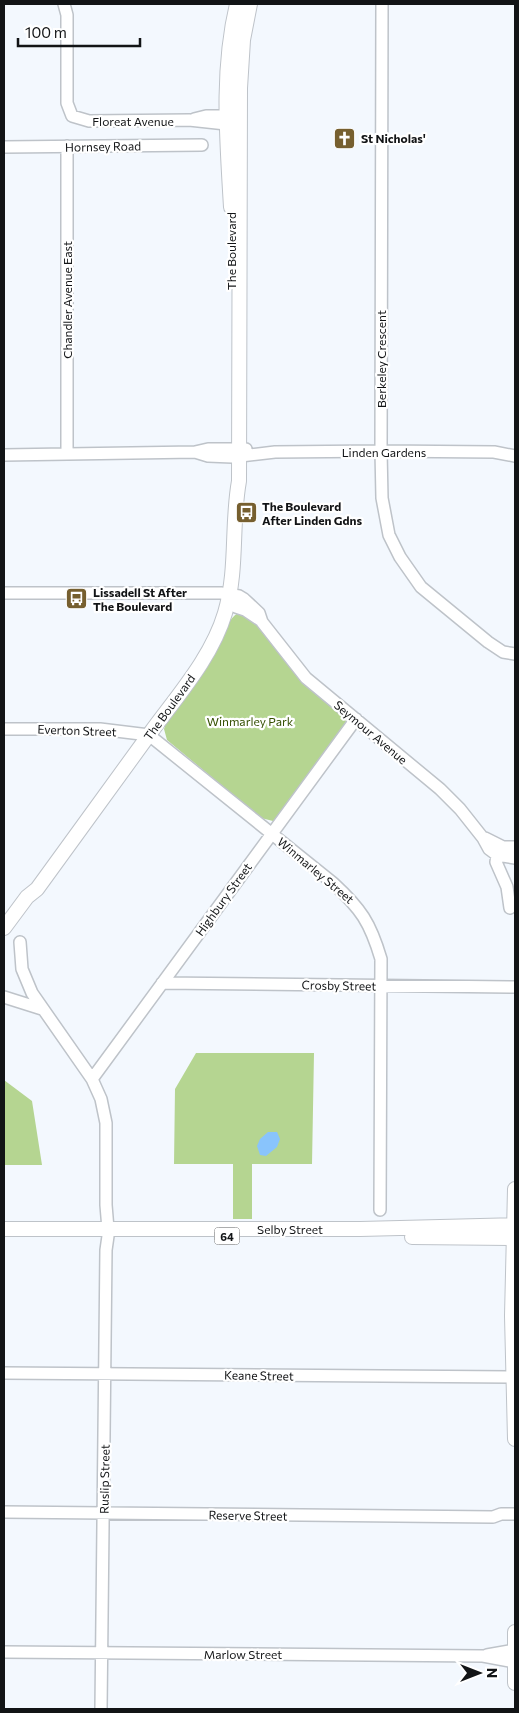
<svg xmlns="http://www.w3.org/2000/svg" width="519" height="1713" viewBox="0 0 519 1713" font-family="Commissioner,sans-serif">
<rect width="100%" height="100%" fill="#f3f8fe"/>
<path fill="#b5d591" d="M 238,613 L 253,620 L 289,665 L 344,716 L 346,722 L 278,817 L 273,821 L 261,818 L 167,740 L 164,729 L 166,723 C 185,696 208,669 222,639 C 227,629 228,619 238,613 Z
M 196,1053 L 314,1053 L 312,1164 L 252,1164 L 252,1219 L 233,1219 L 233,1164 L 174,1164 L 175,1089 Z
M 4,1080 L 32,1101 L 42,1165 L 4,1165 Z"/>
<path fill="#89c4fc" d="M 268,1132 L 277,1132 L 280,1139 L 277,1147 L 266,1156 L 260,1155 L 257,1146 L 260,1139 Z"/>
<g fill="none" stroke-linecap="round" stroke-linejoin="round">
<defs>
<path id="minor" d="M 64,4 L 67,15 L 67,103 L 72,116 L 89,121 L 189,120 L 235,125
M 382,4 L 381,451 L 382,498 L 389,535 L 400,557 L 421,587 L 488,642 L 503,652 L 515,654
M 194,119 L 206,116 L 235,116
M 67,146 L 67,454
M 4,147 L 202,145
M 195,452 L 208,456 L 232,457 L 275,452 L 381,451 L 494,452 L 515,456
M 4,455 L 195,452 L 208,449 L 246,449
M 4,593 L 221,593 L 239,596 L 244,599 L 259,613 L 262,622 L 306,678 L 440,789 L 460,809 L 483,838 L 489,849 L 497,855 L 515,858
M 229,596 L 236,607 L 245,610 L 260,620
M 4,729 L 100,729 L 149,735 L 333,883 C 361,909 370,922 381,959 L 380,1210
M 485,838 L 503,847 L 515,847
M 497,855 L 496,862 L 507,887 L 510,908
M 20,942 L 22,969 L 32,993 L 92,1079 L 101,1099 L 106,1123 L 106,1205 L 108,1229
M 162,983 L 515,987
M 4,997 L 42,1009
M 92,1079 L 356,719
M 4,1373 L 515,1377
M 4,1512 L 493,1517 L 501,1514 L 515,1514
M 4,1652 L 483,1656 L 515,1662
M 487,1655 L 515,1650
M 101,1709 L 106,1250 L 108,1236"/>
<path id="major" d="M 231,207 C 227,139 221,71 237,4
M 4,928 L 27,897 L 37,889 C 75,837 113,784 151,732 C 178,695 212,657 225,613 C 238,569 231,525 239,481 L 240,88 L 243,40 L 250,4
M 515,1189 L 512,1316 L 515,1439
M 4,1229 L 360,1229 L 515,1225
M 412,1237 L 515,1238
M 515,1632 L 515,1683"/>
</defs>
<use href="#minor" stroke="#bec3c9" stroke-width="14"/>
<use href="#major" stroke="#bec3c9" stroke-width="16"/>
<use href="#minor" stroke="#fff" stroke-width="11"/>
<use href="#major" stroke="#fff" stroke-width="14"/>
</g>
<defs>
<symbol id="church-square" viewBox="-11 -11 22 22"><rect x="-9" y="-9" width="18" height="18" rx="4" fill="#765f2f" stroke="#fff"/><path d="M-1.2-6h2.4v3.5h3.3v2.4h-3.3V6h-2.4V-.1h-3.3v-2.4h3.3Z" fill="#fff"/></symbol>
<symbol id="bus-square" viewBox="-11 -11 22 22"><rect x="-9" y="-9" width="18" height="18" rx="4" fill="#765f2f" stroke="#fff"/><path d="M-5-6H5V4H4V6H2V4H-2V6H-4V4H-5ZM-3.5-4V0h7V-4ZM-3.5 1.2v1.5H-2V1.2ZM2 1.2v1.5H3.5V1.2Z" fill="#fff"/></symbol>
</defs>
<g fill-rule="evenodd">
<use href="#church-square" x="332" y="126" width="25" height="25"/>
<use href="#bus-square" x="234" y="500" width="25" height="25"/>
<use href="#bus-square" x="64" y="586" width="25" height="25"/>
</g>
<g text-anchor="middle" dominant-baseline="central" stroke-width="4.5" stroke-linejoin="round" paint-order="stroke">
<rect fill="#fff" stroke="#595a5c" stroke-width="1" x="214.5" y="1227.5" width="25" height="17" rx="4"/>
<g font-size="11" font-weight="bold" fill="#121416">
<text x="227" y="1236">64</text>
</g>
<g font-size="12" fill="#121416" stroke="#fff">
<text x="133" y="121">Floreat Avenue</text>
<text transform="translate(103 146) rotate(-1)">Hornsey Road</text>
<text transform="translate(231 251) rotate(-90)">The Boulevard</text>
<text transform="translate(67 300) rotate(-90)">Chandler Avenue East</text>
<text transform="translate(381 359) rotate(-90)">Berkeley Crescent</text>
<text x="384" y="452">Linden Gardens</text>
<text transform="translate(169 707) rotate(-54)">The Boulevard</text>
<text transform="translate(77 730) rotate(2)">Everton Street</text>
<text transform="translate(371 732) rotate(40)">Seymour Avenue</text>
<text transform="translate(316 870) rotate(40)">Winmarley Street</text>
<text transform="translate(223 899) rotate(-54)">Highbury Street</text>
<text transform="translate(339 985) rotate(1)">Crosby Street</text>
<text x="290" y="1229">Selby Street</text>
<text transform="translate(259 1375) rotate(1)">Keane Street</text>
<text transform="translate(104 1479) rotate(-89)">Ruslip Street</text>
<text transform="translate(248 1515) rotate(1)">Reserve Street</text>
<text x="243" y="1654">Marlow Street</text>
</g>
<g font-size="12" font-weight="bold" fill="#121416" stroke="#fff" text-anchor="start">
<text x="361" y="138">St Nicholas'</text>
<text x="262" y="506">The Boulevard<tspan x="262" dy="14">After Linden Gdns</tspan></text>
<text x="93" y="592">Lissadell St After<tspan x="93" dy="14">The Boulevard</tspan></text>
</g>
<g font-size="12" fill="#344f00" stroke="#fff">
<text x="250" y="721">Winmarley Park</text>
</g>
</g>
<rect width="519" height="1713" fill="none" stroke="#121416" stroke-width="10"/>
<g transform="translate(479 1673) rotate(90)" stroke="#ffffff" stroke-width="4" paint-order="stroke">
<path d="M0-4L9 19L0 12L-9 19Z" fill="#121416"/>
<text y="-8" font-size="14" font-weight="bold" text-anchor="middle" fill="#121416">N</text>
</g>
<path d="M18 38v8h122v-8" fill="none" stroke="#121416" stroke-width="2.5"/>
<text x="25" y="38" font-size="15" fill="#121416" stroke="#ffffff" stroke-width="4" paint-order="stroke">100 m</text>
</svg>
